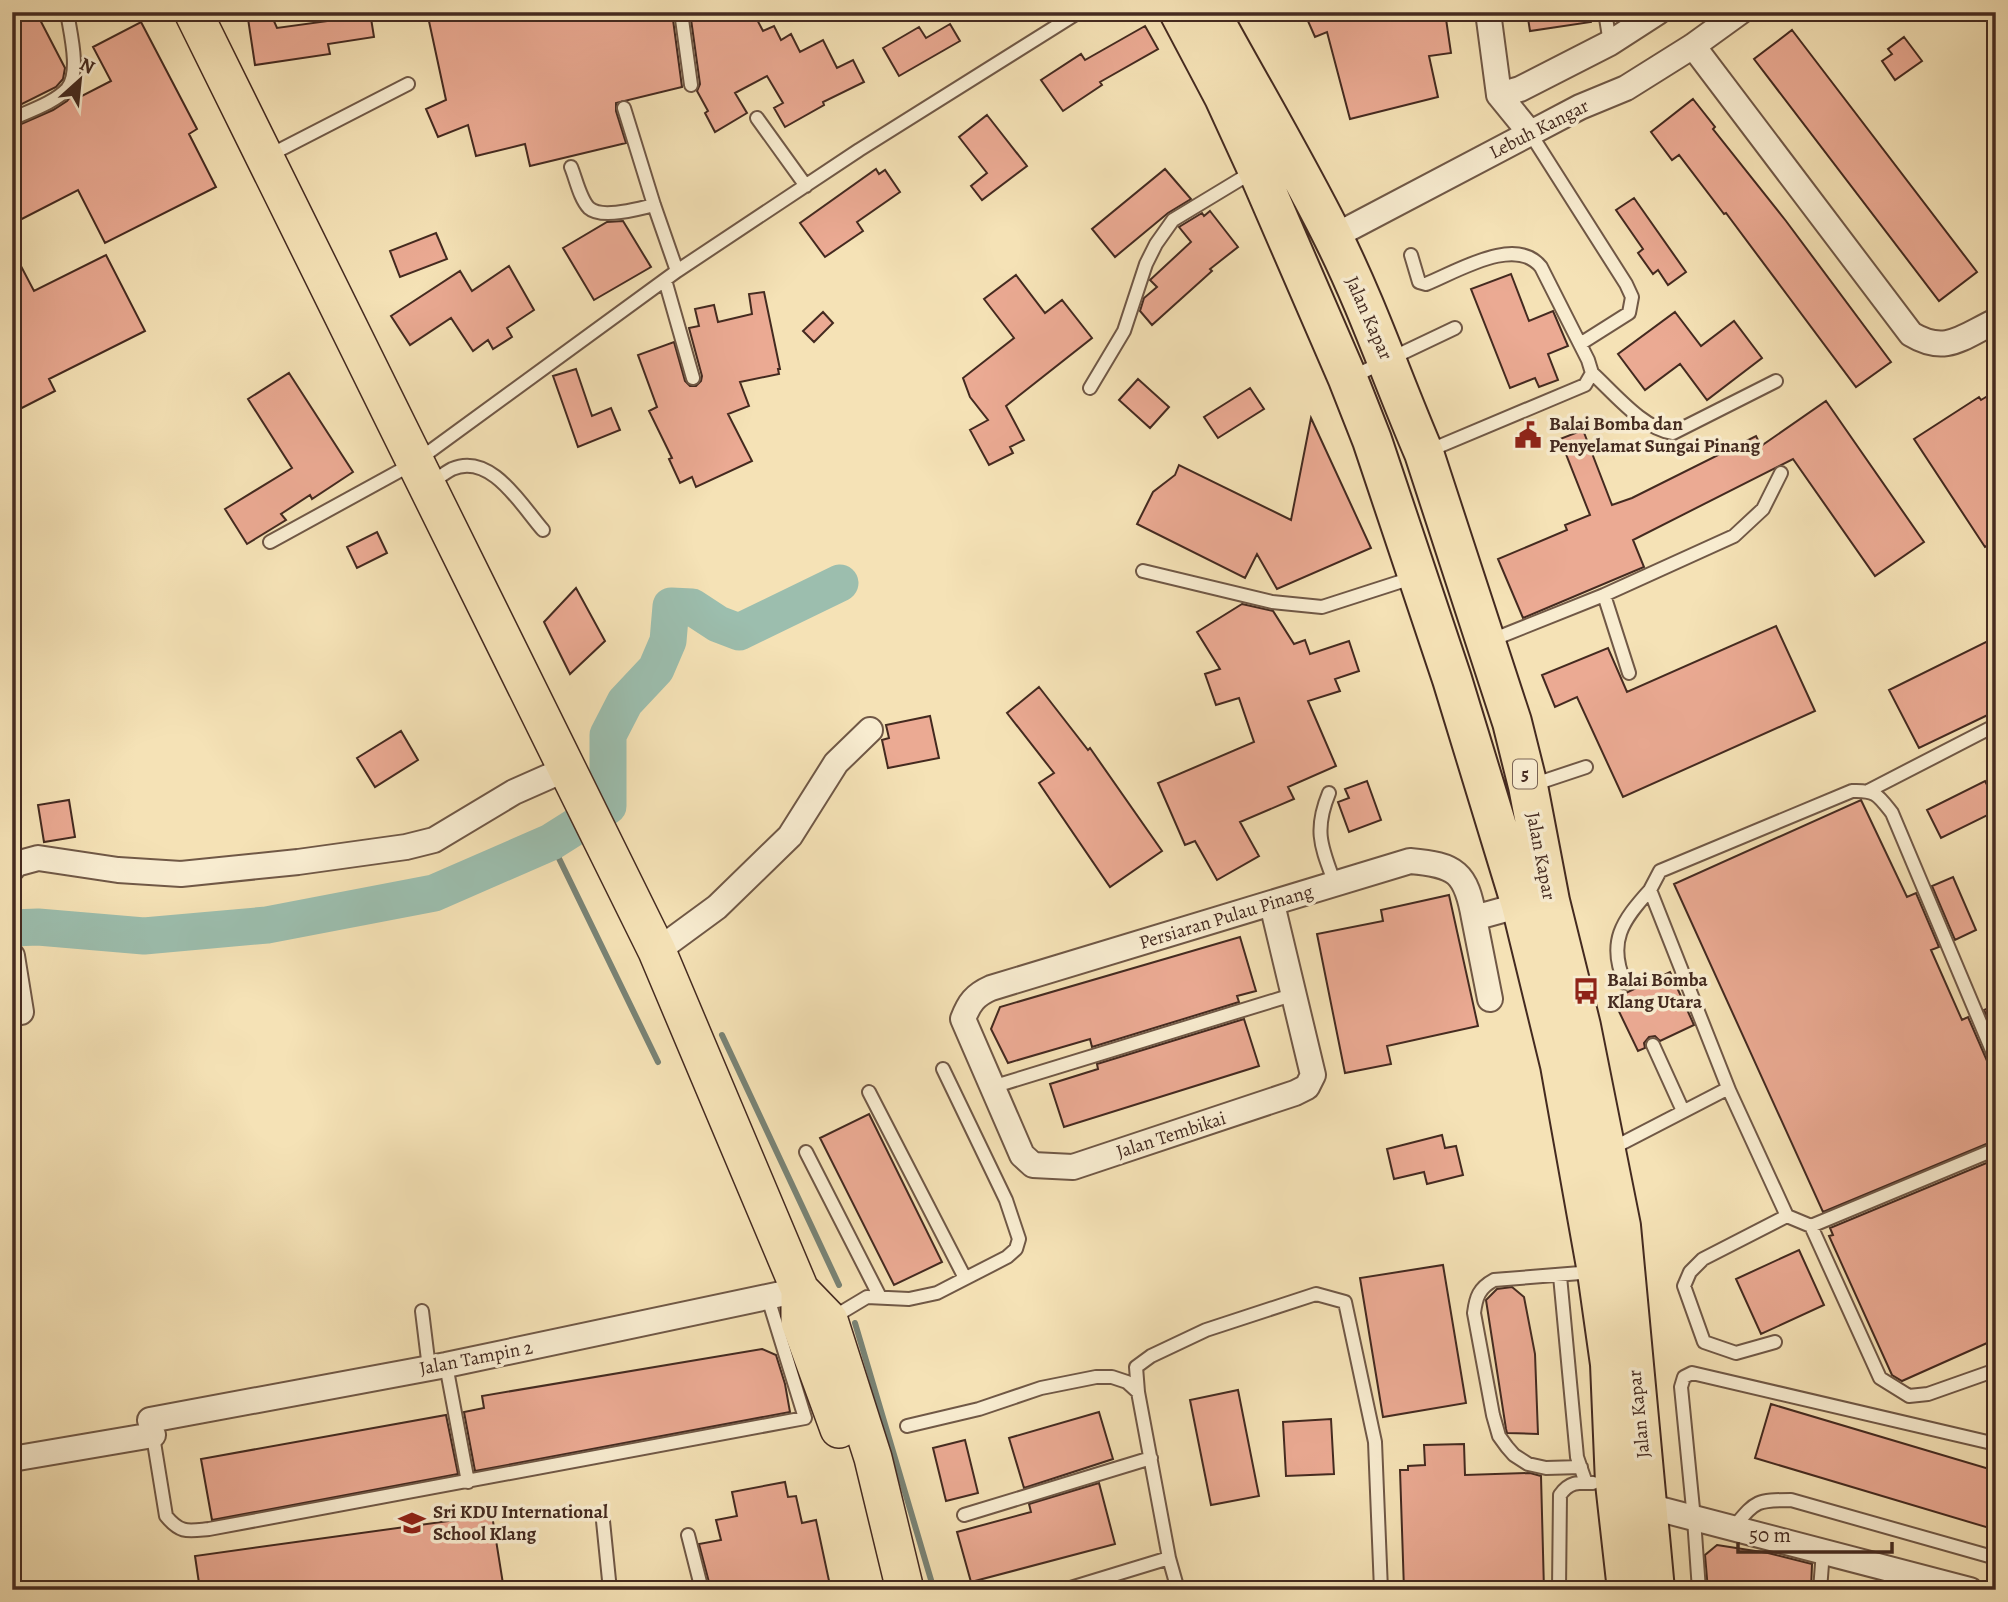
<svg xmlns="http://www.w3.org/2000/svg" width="2008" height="1602" viewBox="0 0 2008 1602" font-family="Alegreya,serif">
<rect width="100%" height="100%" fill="#f5e2b6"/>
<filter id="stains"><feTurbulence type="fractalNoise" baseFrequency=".00286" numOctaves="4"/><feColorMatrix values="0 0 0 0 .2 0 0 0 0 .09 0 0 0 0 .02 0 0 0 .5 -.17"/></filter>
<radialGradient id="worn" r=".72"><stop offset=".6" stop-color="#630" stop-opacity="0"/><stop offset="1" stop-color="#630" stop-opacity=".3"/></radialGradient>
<path fill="#c1c28a" stroke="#827655" stroke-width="2" d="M 127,1584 L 127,1590 L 12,1590 L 12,1589 Z"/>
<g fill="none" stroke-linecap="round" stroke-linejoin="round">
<path stroke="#798375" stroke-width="6" d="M 551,842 L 658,1062
M 722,1035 L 839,1285
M 855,1323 L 934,1590"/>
<path stroke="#9cbeae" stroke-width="37" d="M 12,928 L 38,927 L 144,936 L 267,925 L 434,893 L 551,842 L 608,806 L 608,735 L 625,702 L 656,669 L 668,641 L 671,606 L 692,607 L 718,624 L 739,632 L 840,583"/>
</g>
<path fill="#ebaa93" stroke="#442a20" stroke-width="2" d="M 12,12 L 36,12 L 65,68 L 63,79 L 56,87 L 12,109 Z
M 247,12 L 270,12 L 277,28 L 350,18 L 348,12 L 370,12 L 374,37 L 328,44 L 330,54 L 255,65 Z
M 427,12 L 672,12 L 682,87 L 616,103 L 616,111 L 626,143 L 530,166 L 525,144 L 476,156 L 468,125 L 438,137 L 426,109 L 446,100 Z
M 690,12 L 753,12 L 763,31 L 774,26 L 781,40 L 791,34 L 800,52 L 823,40 L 837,68 L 853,60 L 864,82 L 823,102 L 824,105 L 785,127 L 774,108 L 783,103 L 767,76 L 735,93 L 747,113 L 715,132 L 705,113 L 708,111 L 697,91 L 700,84 Z
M 1304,12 L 1445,12 L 1451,53 L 1429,56 L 1438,97 L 1350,119 L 1327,32 L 1315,37 Z
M 1527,12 L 1591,12 L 1591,22 L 1530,31 Z
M 141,22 L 197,129 L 189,134 L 216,187 L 105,243 L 78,190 L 12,224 L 12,128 L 53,110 L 67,101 L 76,90 L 80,97 L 111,81 L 93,47 Z
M 950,24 L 960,41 L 899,76 L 883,48 L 919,27 L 926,38 Z
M 1145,26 L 1158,49 L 1100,82 L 1102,85 L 1063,111 L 1041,80 L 1081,54 L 1085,60 Z
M 1792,30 L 1977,272 L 1939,301 L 1754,59 Z
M 1904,37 L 1922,61 L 1895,80 L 1882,61 L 1892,54 L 1888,49 Z
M 1693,99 L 1715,127 L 1713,129 L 1786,221 L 1891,362 L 1856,387 L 1726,213 L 1724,214 L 1679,155 L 1672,160 L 1651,132 Z
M 987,115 L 1027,166 L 982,200 L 971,186 L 987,173 L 959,137 Z
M 876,169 L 879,174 L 885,170 L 900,192 L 857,222 L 863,231 L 825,257 L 800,223 Z
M 1165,169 L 1191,199 L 1168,213 L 1115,257 L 1092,229 Z
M 1634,198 L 1686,272 L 1668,285 L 1658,270 L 1653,274 L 1638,253 L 1643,249 L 1616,210 Z
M 1210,211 L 1238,247 L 1210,269 L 1212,271 L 1152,325 L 1140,311 L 1144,298 L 1157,287 L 1150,280 L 1191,242 L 1179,227 L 1202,213 L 1204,216 Z
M 623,221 L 651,267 L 594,300 L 563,248 L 607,222 Z
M 436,233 L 447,259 L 400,277 L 390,251 Z
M 12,249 L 34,291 L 106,255 L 145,331 L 49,379 L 55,391 L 12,413 Z
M 509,266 L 534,310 L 507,328 L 512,337 L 493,349 L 488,340 L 473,351 L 451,318 L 410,345 L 391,316 L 460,271 L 472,291 Z
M 1511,274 L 1529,321 L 1553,311 L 1568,346 L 1548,354 L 1558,380 L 1539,387 L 1535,378 L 1510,388 L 1471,289 Z
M 1016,275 L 1045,313 L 1062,300 L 1092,338 L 1006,406 L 1024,440 L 1010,447 L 1013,453 L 989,465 L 970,430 L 988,420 L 970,397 L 963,378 L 1014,338 L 984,299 Z
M 764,292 L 780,369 L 778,369 L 779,374 L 740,382 L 749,406 L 728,414 L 752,461 L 696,487 L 692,477 L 680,483 L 669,459 L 672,458 L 649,411 L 657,407 L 638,355 L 674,342 L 685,381 L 690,386 L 696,386 L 701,381 L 702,376 L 689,328 L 699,326 L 695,309 L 714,305 L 718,322 L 752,314 L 749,294 Z
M 823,312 L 833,323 L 814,342 L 803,331 Z
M 1675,312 L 1701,346 L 1734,321 L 1762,358 L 1707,400 L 1680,364 L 1645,390 L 1618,354 Z
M 576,369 L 592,416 L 611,408 L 620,430 L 578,447 L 553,376 Z
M 289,373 L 353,472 L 312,499 L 310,495 L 281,514 L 286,520 L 247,544 L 225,509 L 292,468 L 248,399 Z
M 1138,379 L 1169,407 L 1150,428 L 1119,400 Z
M 1250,388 L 1264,409 L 1218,438 L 1204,417 Z
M 1996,391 L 1996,541 L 1985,547 L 1914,439 L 1979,397 L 1981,400 Z
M 1826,401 L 1924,542 L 1875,576 L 1793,459 L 1633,540 L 1644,567 L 1523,618 L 1498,559 L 1567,530 L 1565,525 L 1590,515 L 1560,439 L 1583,430 L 1612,505 L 1632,498 L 1756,436 L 1761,446 Z
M 1311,418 L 1371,548 L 1277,589 L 1257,554 L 1245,578 L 1137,524 L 1153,492 L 1175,475 L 1179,465 L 1291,520 Z
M 377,532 L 387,553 L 357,568 L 347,547 Z
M 576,588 L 605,641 L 570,674 L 544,622 Z
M 1242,604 L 1273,611 L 1294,644 L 1305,640 L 1310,654 L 1349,641 L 1359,671 L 1335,679 L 1340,691 L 1308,701 L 1336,766 L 1288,787 L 1294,799 L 1240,822 L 1259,856 L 1217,880 L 1195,841 L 1185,845 L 1158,783 L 1254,742 L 1239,698 L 1216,705 L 1205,674 L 1220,669 L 1197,632 Z
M 1776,626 L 1815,711 L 1623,797 L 1577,697 L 1555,707 L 1542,675 L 1608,648 L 1627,692 Z
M 1996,637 L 1996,711 L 1919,748 L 1889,690 Z
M 1039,687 L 1088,750 L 1090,748 L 1162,851 L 1110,887 L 1039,783 L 1054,773 L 1007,713 Z
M 930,716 L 939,758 L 888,768 L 882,740 L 889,738 L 886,725 Z
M 401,731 L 418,760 L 375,787 L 357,758 Z
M 1367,781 L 1381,820 L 1349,832 L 1338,802 L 1349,798 L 1345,789 Z
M 1985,781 L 1996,802 L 1996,811 L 1941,838 L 1927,810 Z
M 69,800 L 75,837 L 44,842 L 38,805 Z
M 1861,800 L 1907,897 L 1916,893 L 1939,947 L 1931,950 L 1962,1020 L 1968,1017 L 1988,1063 L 1996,1069 L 1996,1140 L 1823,1212 L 1674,884 Z
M 1953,877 L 1976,930 L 1955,940 L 1932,886 Z
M 1449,895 L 1478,1026 L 1387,1046 L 1391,1064 L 1345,1073 L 1317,934 L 1383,921 L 1381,910 Z
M 1240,937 L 1256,991 L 1237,996 L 1239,1002 L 1092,1047 L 1090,1039 L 1008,1063 L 991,1029 L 1000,1007 Z
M 1670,972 L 1694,1025 L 1660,1041 L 1655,1036 L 1649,1037 L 1644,1043 L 1645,1048 L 1638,1051 L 1613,999 Z
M 1996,1005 L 1996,1037 L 1984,1010 Z
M 1244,1019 L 1259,1066 L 1064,1127 L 1050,1084 L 1098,1069 L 1097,1064 Z
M 869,1114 L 942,1262 L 894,1285 L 820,1138 Z
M 1442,1135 L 1445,1148 L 1456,1146 L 1463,1175 L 1427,1184 L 1424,1172 L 1394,1179 L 1387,1149 Z
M 1996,1159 L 1996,1339 L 1902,1381 L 1892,1375 L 1829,1236 L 1833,1235 L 1830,1228 Z
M 1799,1250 L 1824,1305 L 1761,1334 L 1736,1279 Z
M 1443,1265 L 1466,1403 L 1383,1417 L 1360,1278 Z
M 1512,1287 L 1524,1297 L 1535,1354 L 1538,1434 L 1507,1433 L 1506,1429 L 1486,1300 L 1497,1289 Z
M 762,1349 L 776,1355 L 785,1384 L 790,1412 L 475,1471 L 464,1412 L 484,1408 L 482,1396 Z
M 1238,1390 L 1259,1496 L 1211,1505 L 1190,1400 Z
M 1771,1404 L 1996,1471 L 1996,1530 L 1755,1458 Z
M 1099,1412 L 1113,1459 L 1024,1488 L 1009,1438 Z
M 446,1415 L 458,1474 L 212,1520 L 201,1459 Z
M 1331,1419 L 1334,1474 L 1286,1476 L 1283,1422 Z
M 965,1440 L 978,1493 L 946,1501 L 933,1448 Z
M 1464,1444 L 1465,1475 L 1530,1473 L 1541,1476 L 1544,1590 L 1404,1590 L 1400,1470 L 1408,1470 L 1408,1466 L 1425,1465 L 1424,1445 Z
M 785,1482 L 788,1497 L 796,1496 L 802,1523 L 816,1520 L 831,1590 L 711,1590 L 699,1544 L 721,1540 L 716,1520 L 737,1516 L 732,1492 Z
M 1099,1483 L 1115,1544 L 971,1582 L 957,1532 L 1031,1512 L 1029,1504 Z
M 492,1515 L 504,1590 L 200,1590 L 195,1556 Z
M 1717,1545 L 1768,1553 L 1812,1564 L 1811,1590 L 1708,1590 L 1705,1555 Z"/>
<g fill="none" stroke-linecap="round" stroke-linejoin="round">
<defs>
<path id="lane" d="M 681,12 L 691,85
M 1605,12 L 1610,43
M 624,108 L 654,205 L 677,271
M 757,118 L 806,186
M 12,119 C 29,111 54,103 67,89 C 81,73 70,32 67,12
M 1530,133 L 1626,284 L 1632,297 L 1629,313 L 1580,344
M 268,156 L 408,84
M 571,167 C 576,179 580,199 589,208 C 601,219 639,209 654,205
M 1411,255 L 1419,282 L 1426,284 C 1458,271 1516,235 1541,267 L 1588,360 L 1592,373 L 1585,385 L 1428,451
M 665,280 L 693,378
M 1592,373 C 1615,394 1643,429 1673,433 L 1776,381
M 1352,377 L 1455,328
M 1090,388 L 1124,331 L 1146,264 L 1156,244 L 1173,220 L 1254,171
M 429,485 C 436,480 444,473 452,469 C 491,452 521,505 543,530
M 270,542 L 414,463 L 677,271 L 859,150 L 1079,12
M 1143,571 L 1272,602 L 1322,607 L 1415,577
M 1604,595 L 1629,673
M 1489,641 L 1604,595 L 1734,536 L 1763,509 L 1781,473
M 1532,785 L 1586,767
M 1870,790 L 1996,725
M 1329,793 C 1313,832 1322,848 1335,884
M 1625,983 C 1607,942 1622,921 1650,890
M 1653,1045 L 1683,1111
M 992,1087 L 1292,995
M 1729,1090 L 1650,890 L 1660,871 L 1852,791 C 1876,790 1878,795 1892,813 L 1996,1060
M 869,1092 L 965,1278
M 1609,1150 L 1723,1091 L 1729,1090 L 1787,1216 L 1811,1226 L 1996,1149
M 806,1152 L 880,1297
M 1811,1226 L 1880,1378 L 1909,1396 L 1928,1394 L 1996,1370
M 1560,1276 L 1577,1457 L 1586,1483
M 422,1311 L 429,1368
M 832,1318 L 867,1297 L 909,1299 L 937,1293 L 1007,1257 L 1016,1249 L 1019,1239 L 1006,1200 L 943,1069
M 1775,1342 L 1736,1353 L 1704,1342 L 1684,1286 L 1690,1272 L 1703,1259 L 1787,1216
M 446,1365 L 468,1482
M 1138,1392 L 1136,1367 L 1151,1356 L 1206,1330 L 1316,1294 L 1345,1302 L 1375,1442 L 1381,1590
M 907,1426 L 979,1409 L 1041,1388 L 1096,1377 L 1112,1377 L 1127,1382 L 1138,1392 L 1169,1558 L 1178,1590
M 152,1430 L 166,1516 C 181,1534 188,1531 209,1529 L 805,1418 L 768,1298
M 1581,1467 L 1546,1468 L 1528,1464 L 1514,1455 L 1507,1447 L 1499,1436 L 1493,1415 L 1474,1313 C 1476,1297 1479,1288 1494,1280 L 1593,1272
M 964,1515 L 1151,1458
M 603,1521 L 610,1590
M 1733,1528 C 1756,1501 1755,1500 1791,1500 L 1996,1558
M 688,1535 L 702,1590
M 1064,1590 L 1169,1558
M 1559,1590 L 1560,1495 C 1569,1482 1578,1482 1593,1483
M 1699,1590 L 1694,1519 L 1681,1387 L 1684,1377 L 1692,1373 L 1996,1444
M 1820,1590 L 1823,1551"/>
<path id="street" d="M 1488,12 L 1499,95
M 1693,46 L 1911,334 C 1946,355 1962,337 1996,321
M 1499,95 L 1520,89 L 1610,43 L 1658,12
M 1499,95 L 1530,133
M 1333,237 L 1580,107 L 1626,88 L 1693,46 L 1740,12
M 12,869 L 16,864 L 38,858 L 118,870 L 181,874 L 298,862 L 406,847 L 434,840 L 514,792 L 566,769
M 1272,904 L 1313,1075 L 1307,1087 L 1295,1093 L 1073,1167 L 1033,1165 L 1022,1155 L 963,1019 C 969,1003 975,995 991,988 L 1410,861 C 1456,865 1466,872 1474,918
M 657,951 L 717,907 L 790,836 L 836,763 L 870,730
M 12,956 L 21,1012
M 1490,999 L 1474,918 L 1521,905
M 150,1420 L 446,1365 L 800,1290
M 12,1459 L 153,1435
M 1648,1506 L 1970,1590"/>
<path id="primary" d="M 193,12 L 657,951 L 800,1290 L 829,1320 L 873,1458 L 905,1590
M 800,1290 L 800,1322 L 839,1429"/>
<path id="highway" d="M 1179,12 L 1224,97 L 1257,169 L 1348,379 L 1372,440 L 1452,679 L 1521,905 L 1560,1065 L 1597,1272 L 1610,1364 L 1615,1483 L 1627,1590
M 1210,12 C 1251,87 1295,161 1333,237 C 1368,307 1393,381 1424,453 L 1512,722 L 1528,786 L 1550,901 L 1581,1026 L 1621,1226 L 1655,1590"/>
</defs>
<use href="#lane" stroke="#705846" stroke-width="16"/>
<use href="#street" stroke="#705846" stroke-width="28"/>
<use href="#primary" stroke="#442a20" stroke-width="40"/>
<use href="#highway" stroke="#442a20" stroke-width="42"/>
<use href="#lane" stroke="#f8ecd0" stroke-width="12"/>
<use href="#street" stroke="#f8ecd0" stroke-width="24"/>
<use href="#primary" stroke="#f5e2b6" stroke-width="37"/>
<use href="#highway" stroke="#f5e2b6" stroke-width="38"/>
</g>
<defs>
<symbol id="civic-bare" viewBox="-9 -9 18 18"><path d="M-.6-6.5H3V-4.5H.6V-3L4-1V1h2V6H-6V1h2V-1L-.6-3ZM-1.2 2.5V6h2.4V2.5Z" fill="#8f2418" stroke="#f8ecd0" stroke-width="2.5" paint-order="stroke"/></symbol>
<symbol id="bus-bare" viewBox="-9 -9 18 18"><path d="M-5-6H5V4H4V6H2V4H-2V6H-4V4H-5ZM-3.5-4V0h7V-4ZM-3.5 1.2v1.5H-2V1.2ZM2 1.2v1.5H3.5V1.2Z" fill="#8f2418" stroke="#f8ecd0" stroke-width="2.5" paint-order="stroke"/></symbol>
<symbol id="school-bare" viewBox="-9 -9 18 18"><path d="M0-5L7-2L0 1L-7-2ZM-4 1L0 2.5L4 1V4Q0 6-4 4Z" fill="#8f2418" stroke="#f8ecd0" stroke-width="2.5" paint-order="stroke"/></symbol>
</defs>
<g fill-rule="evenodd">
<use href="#civic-bare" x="1509" y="416" width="38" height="38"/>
<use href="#bus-bare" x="1567" y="972" width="38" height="38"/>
<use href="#school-bare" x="393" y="1504" width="38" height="38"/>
</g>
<g text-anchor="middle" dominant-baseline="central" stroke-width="7" stroke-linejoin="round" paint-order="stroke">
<rect fill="#f8ecd0" stroke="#7a6455" stroke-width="2" x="1513" y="759.5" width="24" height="29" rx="5"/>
<g font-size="18" font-weight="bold" fill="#442a20">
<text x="1525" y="774">5</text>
</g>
<g font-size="19" fill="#442a20" stroke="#f8ecd0">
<text transform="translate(1539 129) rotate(-27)">Lebuh Kangar</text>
<text transform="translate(1369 318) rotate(66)">Jalan Kapar</text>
<text transform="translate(1541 856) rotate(79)">Jalan Kapar</text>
<text transform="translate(1226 917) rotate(-17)">Persiaran Pulau Pinang</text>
<text transform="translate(1171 1135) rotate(-18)">Jalan Tembikai</text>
<text transform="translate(476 1358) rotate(-11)">Jalan Tampin 2</text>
<text transform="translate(1639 1414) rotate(-96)">Jalan Kapar</text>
</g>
<g font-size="19" font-weight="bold" fill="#442a20" stroke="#f8ecd0" text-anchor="start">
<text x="1549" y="424">Balai Bomba dan<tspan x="1549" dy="22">Penyelamat Sungai Pinang</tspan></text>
<text x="1607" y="980">Balai Bomba<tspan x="1607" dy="22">Klang Utara</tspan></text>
<text x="433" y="1512">Sri KDU International<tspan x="433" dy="22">School Klang</tspan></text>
</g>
</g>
<rect width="2008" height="1602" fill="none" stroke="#f5e2b6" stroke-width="42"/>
<rect x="14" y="14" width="1980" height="1574" fill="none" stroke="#442a20" stroke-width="3.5"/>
<rect x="21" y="21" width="1966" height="1560" fill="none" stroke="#442a20" stroke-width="2"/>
<g transform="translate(80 80) rotate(27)" stroke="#f8ecd0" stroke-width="5" paint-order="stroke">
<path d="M0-5L12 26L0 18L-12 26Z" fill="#442a20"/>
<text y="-10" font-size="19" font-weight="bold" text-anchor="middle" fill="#442a20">N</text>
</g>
<path d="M1738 1542v10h154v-10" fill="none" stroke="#442a20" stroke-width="3.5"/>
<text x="1749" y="1542" font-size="21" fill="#442a20" stroke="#f8ecd0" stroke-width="5" paint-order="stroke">50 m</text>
<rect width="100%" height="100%" filter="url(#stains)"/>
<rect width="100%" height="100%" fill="url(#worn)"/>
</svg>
